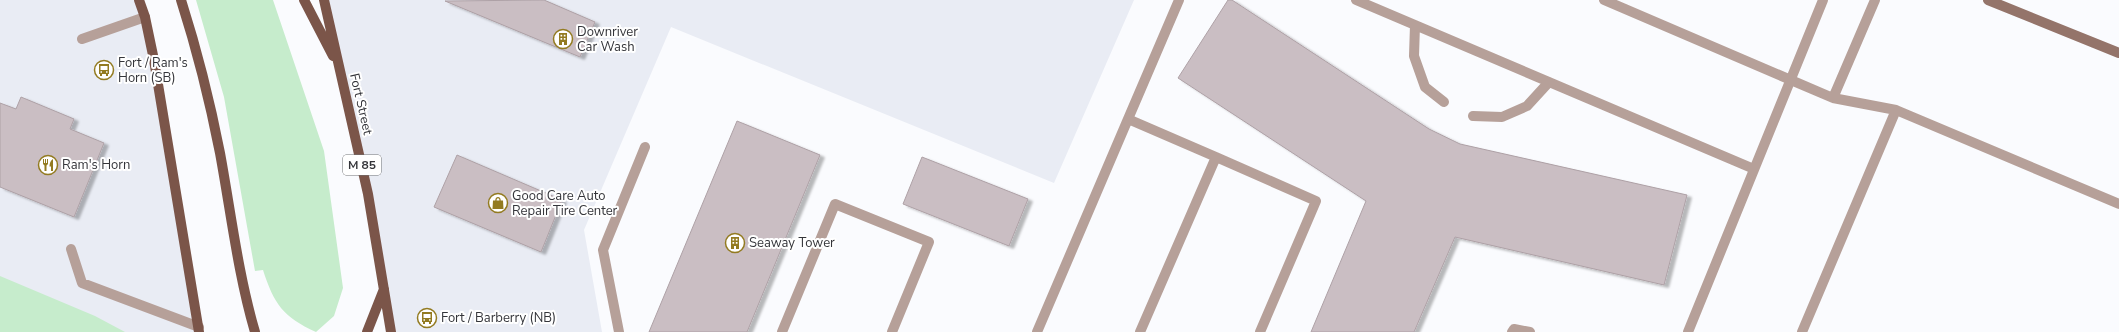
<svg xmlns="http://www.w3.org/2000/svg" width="2119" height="332" viewBox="0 0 2119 332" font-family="'Nunito Sans',sans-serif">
<defs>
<filter id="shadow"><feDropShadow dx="4.5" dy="2.5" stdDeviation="1" flood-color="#0004"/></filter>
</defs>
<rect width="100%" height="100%" fill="#fafbfe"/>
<path fill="#e9ecf4" d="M 0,0 L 139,0 L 199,332 L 0,332 Z
M 324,0 L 1134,0 L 1054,183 L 671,27 L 584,230 L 602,332 L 391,332 Z"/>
<path fill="#c6eccc" d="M 196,0 L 273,0 L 324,151 L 343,288 L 334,316 L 316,332 C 283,317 274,304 263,270 L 255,271 L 224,97 Z
M 0,276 L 95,316 L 125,332 L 0,332 Z"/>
<path fill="#cabec3" stroke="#aea1a6" filter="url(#shadow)" d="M 544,0 L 595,22 L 580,57 L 445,1 Z
M 1228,0 L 1232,0 L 1429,129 L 1460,144 L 1687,195 L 1664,285 L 1455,237 L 1414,332 L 1311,332 L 1366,201 L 1178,78 Z
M 21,97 L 74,119 L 70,129 L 104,143 L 74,217 L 0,187 L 0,103 L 16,109 Z
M 737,121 L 820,155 L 747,332 L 649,332 Z
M 457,155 L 562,200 L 541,252 L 434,207 Z
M 922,157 L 1028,199 L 1009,246 L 903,204 Z"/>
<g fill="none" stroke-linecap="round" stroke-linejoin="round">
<path stroke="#b6a099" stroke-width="10" d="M 1179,0 L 1128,119 L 1216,157
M 1356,0 L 1754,169
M 1604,0 L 1833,98 L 1896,110
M 1415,25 L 1414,56 L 1425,87 L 1444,102
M 82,39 L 145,17
M 1833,98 L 1875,0
M 1473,116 L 1502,117 L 1527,106 L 1549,82
M 71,249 L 82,283 L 199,327
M 619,332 L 603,250 L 645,147
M 782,332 L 835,204 L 929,242 L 892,332
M 1037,332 L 1128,119
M 1140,332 L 1216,157 L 1316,201 L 1260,332
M 1512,332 L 1514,329 L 1530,332
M 1688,332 L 1823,0
M 1802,332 L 1896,110 L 2119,204"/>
<path stroke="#94746a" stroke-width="10" d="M 1988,0 L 2119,53"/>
<path stroke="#7b5549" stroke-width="10" d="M 139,0 L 145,17 L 154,60 L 199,332
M 181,0 C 197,50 210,102 220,153 C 231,213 238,274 255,332
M 304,0 L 333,56
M 324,0 L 368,194 L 391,332
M 367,332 L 384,289"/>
</g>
<defs>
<symbol id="building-ring" viewBox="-11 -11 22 22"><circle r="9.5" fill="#fff" stroke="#937b21" stroke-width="1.5"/><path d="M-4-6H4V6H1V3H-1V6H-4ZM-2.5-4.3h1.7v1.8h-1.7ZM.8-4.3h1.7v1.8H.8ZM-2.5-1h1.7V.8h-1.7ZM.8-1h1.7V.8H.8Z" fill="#937b21"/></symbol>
<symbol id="bus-ring" viewBox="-11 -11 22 22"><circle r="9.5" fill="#fff" stroke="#937b21" stroke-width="1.5"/><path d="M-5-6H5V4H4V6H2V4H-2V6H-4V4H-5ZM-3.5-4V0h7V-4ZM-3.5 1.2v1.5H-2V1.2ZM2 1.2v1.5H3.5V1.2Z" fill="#937b21"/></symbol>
<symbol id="restaurant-ring" viewBox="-11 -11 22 22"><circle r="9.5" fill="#fff" stroke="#937b21" stroke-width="1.5"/><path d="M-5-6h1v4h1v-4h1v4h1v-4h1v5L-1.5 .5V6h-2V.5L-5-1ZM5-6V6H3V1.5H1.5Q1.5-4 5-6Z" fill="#937b21"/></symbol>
<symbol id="shop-ring" viewBox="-11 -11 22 22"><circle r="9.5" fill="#fff" stroke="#937b21" stroke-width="1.5"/><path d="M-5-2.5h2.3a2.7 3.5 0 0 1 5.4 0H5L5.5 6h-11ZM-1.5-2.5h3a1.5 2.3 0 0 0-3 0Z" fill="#937b21"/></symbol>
</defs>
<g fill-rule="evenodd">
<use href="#building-ring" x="552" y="28" width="22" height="22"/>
<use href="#bus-ring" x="93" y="59" width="22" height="22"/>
<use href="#restaurant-ring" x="37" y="154" width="22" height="22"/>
<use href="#shop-ring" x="487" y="192" width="22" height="22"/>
<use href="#building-ring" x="724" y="232" width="22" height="22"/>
<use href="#bus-ring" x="416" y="307" width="22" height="22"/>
</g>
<g text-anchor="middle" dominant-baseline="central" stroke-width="4" stroke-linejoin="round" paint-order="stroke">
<rect fill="#fff" stroke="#717275" stroke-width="1" x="343" y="155" width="38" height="20" rx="3"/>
<g font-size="12" font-weight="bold" fill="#34353a">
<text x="362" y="165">M 85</text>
</g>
<g font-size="13" fill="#34353a" stroke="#fff" text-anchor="start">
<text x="577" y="32">Downriver<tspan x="577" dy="15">Car Wash</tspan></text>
<text x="118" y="63">Fort / Ram's<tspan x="118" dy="15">Horn (SB)</tspan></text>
<text x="62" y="165">Ram's Horn</text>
<text x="512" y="196">Good Care Auto<tspan x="512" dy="15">Repair Tire Center</tspan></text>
<text x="749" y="243">Seaway Tower</text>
<text x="441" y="318">Fort / Barberry (NB)</text>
</g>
<g font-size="13" fill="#34353a" stroke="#fff">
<text transform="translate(361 104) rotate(77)">Fort Street</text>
</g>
</g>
</svg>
